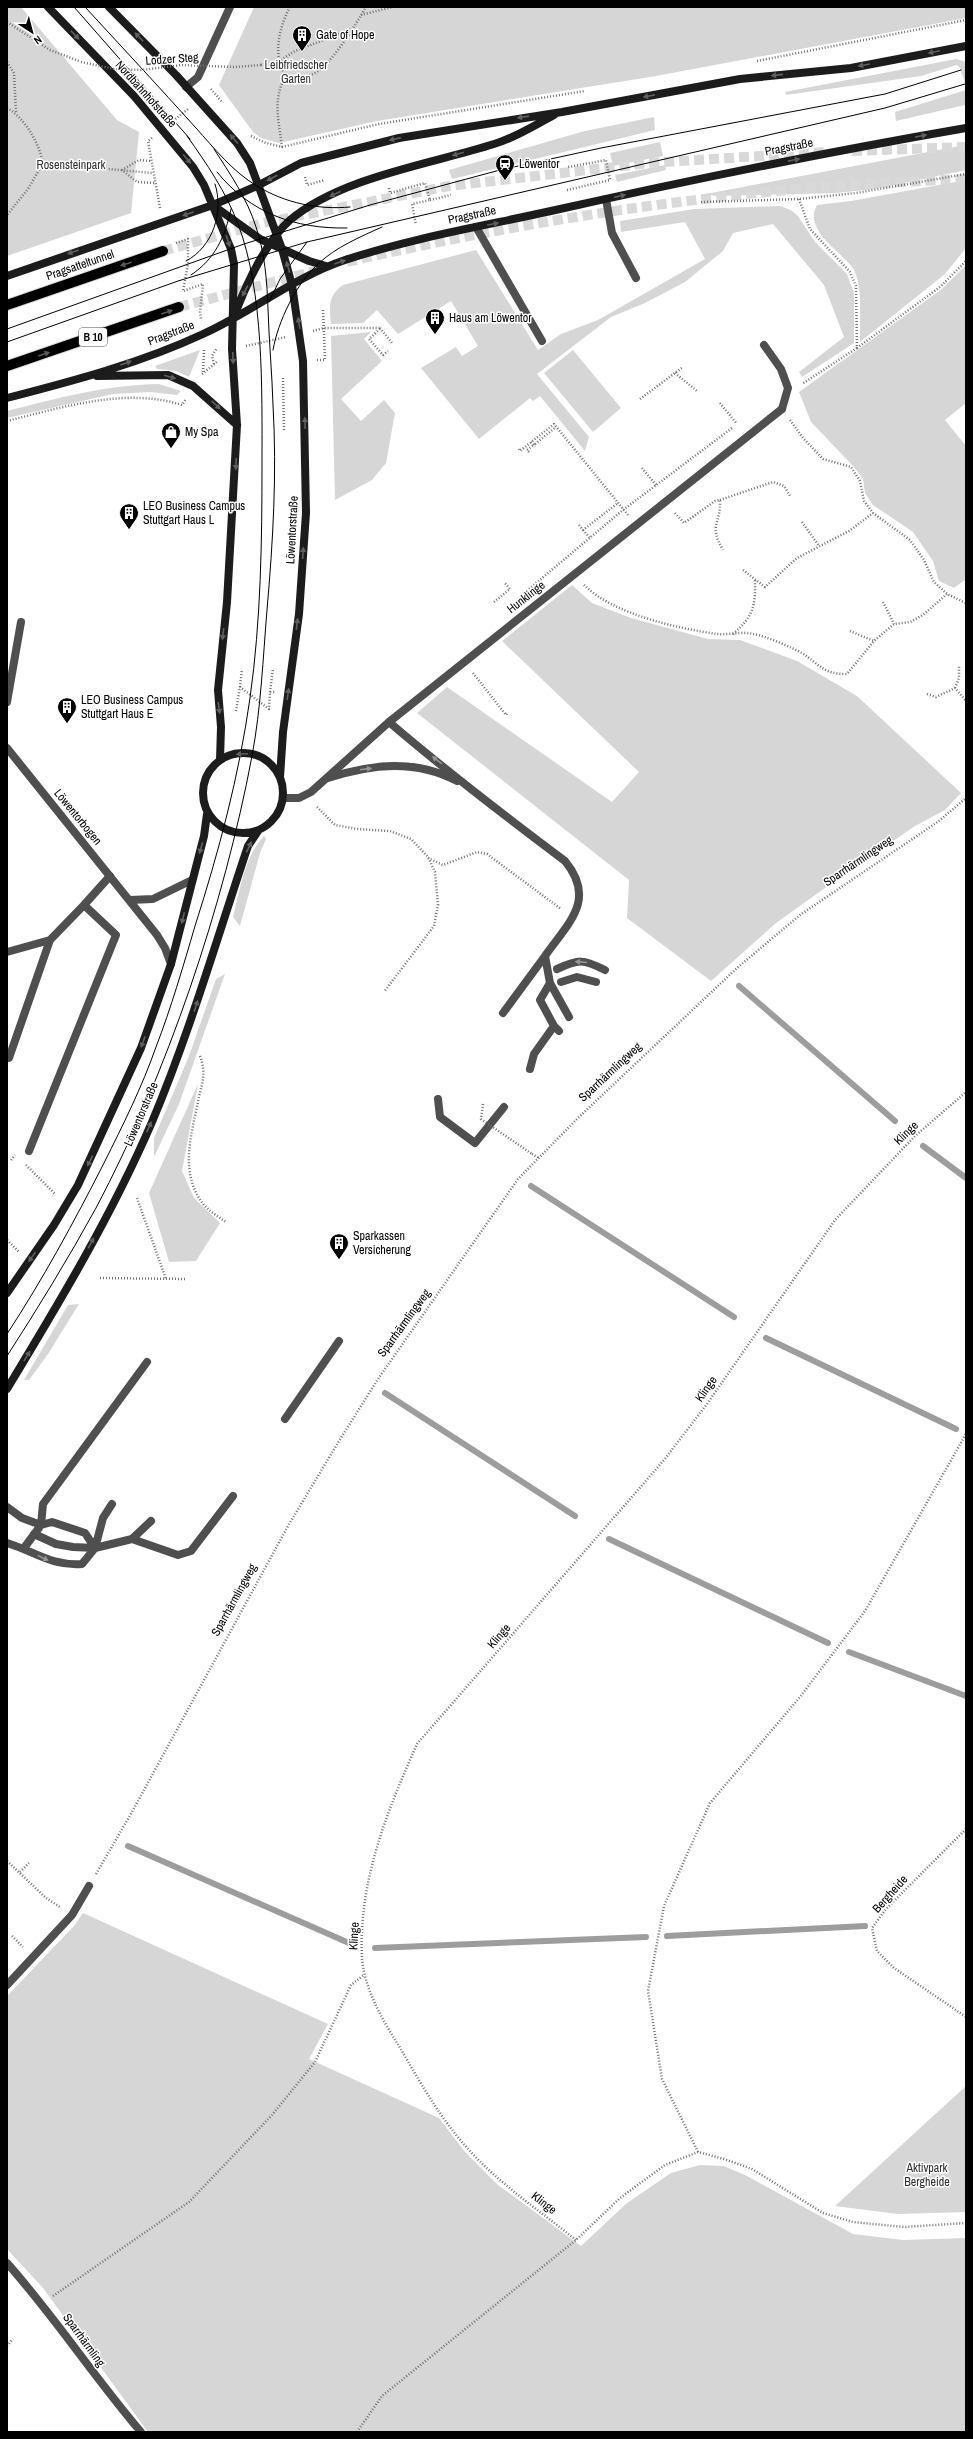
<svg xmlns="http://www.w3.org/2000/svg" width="973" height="2439" viewBox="0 0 973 2439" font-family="'Archivo Narrow',sans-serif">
<rect width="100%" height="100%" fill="#fff"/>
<path fill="#d6d6d6" d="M 7,7 L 21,7 L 117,120 L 139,132 L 131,213 L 7,256 Z
M 254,7 L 966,7 L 966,18 L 656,76 L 377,121 L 279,143 L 261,138 L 253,132 L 219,85 Z
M 956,59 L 966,62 L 966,86 L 960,68 L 957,65 L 921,76 L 786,95 L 785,92 Z
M 966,90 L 965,105 L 896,121 L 895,112 Z
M 654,117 L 655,130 L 452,179 L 449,170 L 585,131 Z
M 660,142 L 663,156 L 613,166 L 610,153 Z
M 965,145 L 966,170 L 875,189 L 836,193 L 715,196 L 706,194 Z
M 665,165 L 666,170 L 617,182 L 615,175 Z
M 966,180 L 966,248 L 945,274 L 860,342 C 859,322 864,283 852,267 C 839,250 803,229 817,205 L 851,201 Z
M 780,206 L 791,210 L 798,216 L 815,242 L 847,274 L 854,293 L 854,343 L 802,377 L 799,372 L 844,337 L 824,285 L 773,224 L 733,233 L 723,251 L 685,282 L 645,303 L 611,317 L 537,374 L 589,437 L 585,451 L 540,396 L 533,401 L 530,398 L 479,439 L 421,368 L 456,347 L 462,356 L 478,346 L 451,301 L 398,334 L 377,310 L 363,323 L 331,324 C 329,306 328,296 343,285 L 476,250 L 538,350 L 561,334 L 598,320 L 705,259 L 685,222 L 621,232 L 620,221 L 694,209 Z
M 966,265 L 966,403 L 945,420 L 966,446 L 966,579 L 954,588 L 939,581 L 933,561 L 913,532 L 873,505 L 865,493 L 863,479 L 854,467 L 811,422 L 799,392 L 942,289 Z
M 371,332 L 364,339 L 382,361 L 341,399 L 361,421 L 384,400 L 395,413 L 386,463 L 372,480 L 335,500 L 331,336 Z
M 200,350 L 189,377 L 176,371 L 157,369 L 155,366 Z
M 573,350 L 621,408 L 593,432 L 544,373 Z
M 159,384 L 181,391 L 177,395 L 151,392 L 113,394 L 7,418 L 7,411 C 58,398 106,385 159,384 Z
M 572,585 L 592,603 L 631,618 L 708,639 L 740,640 L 797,661 L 857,696 L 961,793 L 945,810 L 915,826 L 818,893 L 776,923 L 711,981 L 627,918 L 629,880 L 417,713 L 447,687 L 612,802 L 639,772 L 502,641 Z
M 264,836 L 266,839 L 260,853 L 240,926 L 233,917 C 240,890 244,857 264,836 Z
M 225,974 L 179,1104 L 154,1157 L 154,1138 L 189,1056 L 216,979 Z
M 198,1084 L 182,1171 L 194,1198 L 220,1223 L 196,1261 L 169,1262 L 149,1193 Z
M 79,1304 L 48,1354 L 29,1380 L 24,1380 L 68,1305 Z
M 83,1913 L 328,2024 L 309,2059 L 439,2118 L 465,2152 L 498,2185 L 581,2246 L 627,2203 L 671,2173 L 700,2165 L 724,2166 L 747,2176 L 853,2234 L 903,2240 L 966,2238 L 966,2432 L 148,2432 L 43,2288 L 7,2249 L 7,1996 L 74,1926 Z
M 966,2086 L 966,2212 L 898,2214 L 835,2206 Z"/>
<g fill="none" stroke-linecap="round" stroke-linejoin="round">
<path stroke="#9d9d9d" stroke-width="6" d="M 739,986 L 895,1121
M 923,1146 L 966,1178
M 531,1186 L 734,1317
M 766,1338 L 956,1429
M 385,1393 L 575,1516
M 609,1539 L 828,1643
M 849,1652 L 966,1696
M 128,1846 L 349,1943
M 667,1936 L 865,1926
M 375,1948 L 646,1937"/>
<path stroke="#d9d9d9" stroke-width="10" stroke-dasharray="10 5" stroke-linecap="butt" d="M 852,151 L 966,147
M 163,251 L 263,223 L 449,186 L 649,163 L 824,152
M 347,262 C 503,226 662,200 822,187 C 870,183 918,181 966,179
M 179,307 L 315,271"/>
<defs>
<path id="primary" d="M 7,305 L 163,251
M 7,366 L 179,307"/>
</defs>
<use href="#primary" stroke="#dbdbdb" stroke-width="12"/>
<path stroke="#717171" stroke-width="2.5" stroke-dasharray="1 2" stroke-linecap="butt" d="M 290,7 C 279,27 272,57 286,76 C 295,78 304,78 313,74 C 330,67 356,24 366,7
M 361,15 L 392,7
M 7,22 L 50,50 L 79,61
M 757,61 L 966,20
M 7,62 L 14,73 L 16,112
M 261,65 L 278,62 L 295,51 L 352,29
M 211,89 L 222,102
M 7,108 C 25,118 39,143 43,163 L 28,189 L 7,215
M 173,121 L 188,109
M 251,136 L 266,143 L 282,147 L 379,124 L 585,91
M 152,138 L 148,141 L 160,208
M 282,147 C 279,122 272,98 286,76
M 150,161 L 139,160 L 122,170 L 137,182 L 154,183
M 43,163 L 152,173
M 305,177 L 307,185 L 325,180
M 389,188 L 390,193 L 425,183 L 430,200 L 412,204 L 416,225
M 567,190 L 610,180 L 606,160 L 568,167
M 799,199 L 810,229 L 850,272 L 856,286 L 857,348 L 802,384
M 430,200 L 451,195
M 701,202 L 799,199 L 856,193 L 966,174
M 176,243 L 188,239 L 188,264 L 183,291 L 203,284 L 200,312 L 201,319
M 380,328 L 392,343
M 380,329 L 369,339 L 383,355 L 388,351
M 313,331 L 324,328 L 380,328
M 246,346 L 286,337
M 857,348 L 940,287 L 966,261
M 317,360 L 325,360 L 323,309
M 214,364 L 212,356 L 217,348
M 203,372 L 204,350
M 675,373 L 697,391
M 202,374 L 218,361
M 283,378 L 284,431
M 640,399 L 683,367
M 720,403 L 737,424
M 790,420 L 803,438 L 823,459 L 851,467 L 860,481 L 864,501 L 873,513 L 910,540 L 924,560 L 934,582 L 947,594 L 966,603
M 7,421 C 63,407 126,387 182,405 L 186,399
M 531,442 L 535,447
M 535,444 L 556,427
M 519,449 L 520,451 L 554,424 L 628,515
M 642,468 L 656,485
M 720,500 L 773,482 L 784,486 L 790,496
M 675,513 L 684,523 L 715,501 L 720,500 C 721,525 708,524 723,550
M 802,522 L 819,546
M 579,525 L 583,530 L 618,503
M 583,530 L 590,538
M 743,570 L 765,587 L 797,558 L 849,531 L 873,513
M 584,585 C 613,614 676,628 717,634 C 729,635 742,631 753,634 C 766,636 791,647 802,653 C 820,665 823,674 847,674 L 874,641
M 529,589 L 623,510 L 732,428
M 494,602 L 510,589 L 505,583
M 883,602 L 894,624
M 850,631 L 874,641 L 894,624 L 910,622 L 923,615 L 947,594
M 733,634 C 753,617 756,605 755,579
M 473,673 L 506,715 L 508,712
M 240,687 L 242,669
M 955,688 L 959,678 L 959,665
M 270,692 L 273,669
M 927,694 L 936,697 L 955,688 L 966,701
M 236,711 L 240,687 L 269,709 L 270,692 L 275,692
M 317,807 L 335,825 L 357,829 L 390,831 L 411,839 L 428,857 L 435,872 L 438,905 L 434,926 L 384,992
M 428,858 L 443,865 L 477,852 L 487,854 L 561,909
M 200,1056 C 206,1073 203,1080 199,1097 C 192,1133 178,1173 204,1205 C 210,1212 219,1217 226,1222
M 532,1154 L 539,1158
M 11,1160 L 15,1155
M 26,1165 L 55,1194
M 137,1198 L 166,1279
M 7,1240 L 19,1252
M 100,1278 L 187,1279
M 966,1829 L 886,1909 L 872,1928 L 877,1951 L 894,1968 L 966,2017
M 7,1861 L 46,1898 L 60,1907
M 20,1872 L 29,1863
M 96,1874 L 132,1812 L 288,1526 L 339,1441 L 378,1379 L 518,1179 L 579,1117 L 737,968 L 800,915 L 939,821 L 966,798
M 12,1936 L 23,1947
M 698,2152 L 662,2079 L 648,1991 L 664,1906 L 710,1803 L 800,1697 L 865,1611 L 966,1434
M 576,2240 C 540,2211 501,2185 470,2151 C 441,2120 420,2082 399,2046 C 383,2021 364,1988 362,1958 C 358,1883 387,1811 417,1744 L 664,1460 L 707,1404 L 835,1220 L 914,1137 L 966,1092
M 53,2296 L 189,2202 L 272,2115 L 315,2062 L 351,1985 L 364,1975
M 7,2346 L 13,2339
M 357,2432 L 382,2396 L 576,2240 L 620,2198 L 665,2165 L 698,2152 L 724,2159 L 752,2169 L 823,2213 L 853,2222 L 904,2227 L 966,2223"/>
<path stroke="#4f4f4f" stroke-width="8" d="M 606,199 L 612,233 L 636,278
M 476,227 L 542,341
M 764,345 L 781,369 L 788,388 L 782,409
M 7,702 L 21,622
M 389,722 C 446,771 505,816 565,861 C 597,900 568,923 545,956 L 550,983 L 569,1017
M 328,778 C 372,764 415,759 457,781
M 84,905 L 110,876
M 7,952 L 50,940
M 557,969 C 579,959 583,959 605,970
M 561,982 L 577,977 L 596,982
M 550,983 L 540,1000 L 554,1026 L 559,1031
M 503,1013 L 545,956
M 9,1058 L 50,940 L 84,905 L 116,935 L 29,1151
M 530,1069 L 534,1054 L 554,1026
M 438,1099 L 440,1117 L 475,1143 L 504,1107
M 285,1419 L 339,1341
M 7,1507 L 22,1518 L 41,1525 L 52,1522 L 85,1533 L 95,1548
M 34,1534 L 56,1544 L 73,1547 L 95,1548 L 132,1539 L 178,1555 L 191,1551 L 233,1496
M 132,1539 L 151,1521
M 7,1543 C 36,1552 51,1566 82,1564 L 95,1548 L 103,1518 L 112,1504
M 24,1548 L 41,1525 L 43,1504 L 147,1362"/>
<path stroke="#4f4f4f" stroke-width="8" d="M 186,87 L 198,77 L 230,7
M 7,748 L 157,935 L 165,948 L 171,964
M 283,798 L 299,798 L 311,792 L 389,722 L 782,409
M 130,900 L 153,899 L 192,880
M 7,1985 L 72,1915 L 89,1886
M 7,2263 C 55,2317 94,2377 141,2432"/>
<path stroke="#1c1c1c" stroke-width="8" d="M 48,7 L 134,96 L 193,167 L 204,185 L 231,249 L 234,264 L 232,349 L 237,425 L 227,602 L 218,690 L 221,727 L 220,760
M 109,7 L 176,75 L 237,143 L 250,163 L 282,249 L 292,285 L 303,361 L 306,513 L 299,614 L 283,732 L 280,777
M 214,206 L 260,239 L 309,261 L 326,266
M 7,276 L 213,205 L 257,186 L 301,163 L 399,138 L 562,112 L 740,79 L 851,68 L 966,46
M 236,311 C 247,283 267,240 290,220 C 341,177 431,164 494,144 C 515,138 535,125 554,115
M 97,376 L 168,375 L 193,386 L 237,425
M 7,398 C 73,381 141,363 203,334 C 252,312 294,277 345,260 C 412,238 483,226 551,211 C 689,180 827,152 966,128
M203 793a40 40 0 1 1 80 0a40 40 0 1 1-80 0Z
M 7,1293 L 54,1225 L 78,1185 L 141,1048 L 171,964 L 204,836 L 207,814
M 7,1389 C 59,1303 112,1215 152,1122 C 190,1032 217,938 248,846 L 258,831"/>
<use href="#primary" stroke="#000" stroke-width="10"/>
<path stroke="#000" stroke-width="1" d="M 74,7 L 190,139
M 85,7 C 122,47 159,87 196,128 C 214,148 233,172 257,186 C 285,203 318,210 350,207
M 217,172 C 250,213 295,229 347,228
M 186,261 C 213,247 224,212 215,184
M 191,275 C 215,259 225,237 231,209
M 269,302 L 280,279 L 307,242
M 7,329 L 244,244 L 370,205 L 500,170 L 601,148 L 885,94 L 961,70
M 7,342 L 178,281 L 307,242 L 885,108 L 965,84
M 273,350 C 278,321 296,284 318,264 C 336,247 360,237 382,227
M 7,1334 C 43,1279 74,1222 104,1163 C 123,1125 142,1087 156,1047 C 171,1008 183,967 195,926 C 219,851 239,776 250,698 C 261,620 262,541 262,463 C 262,390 264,292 238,224 C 226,192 207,164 187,136
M 7,1356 C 38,1308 68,1259 96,1208 C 167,1074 224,905 252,756 C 261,708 263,658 267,610 C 273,541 277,474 273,405 C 272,373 269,341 268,309 C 267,282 265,253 256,227 C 247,198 230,174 214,149"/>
<path stroke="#717171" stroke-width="2.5" stroke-dasharray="1 2" stroke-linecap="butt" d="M 81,62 L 115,69 L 142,70 L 181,65 L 235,67 L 261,65
M 529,452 L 527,450 L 535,444
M 483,1104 L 481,1119 L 532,1154"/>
</g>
<defs><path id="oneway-solid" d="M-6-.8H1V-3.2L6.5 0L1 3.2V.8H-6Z"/></defs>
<g fill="#606060">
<use href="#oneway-solid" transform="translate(75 35) rotate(46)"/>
<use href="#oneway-solid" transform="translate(139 37) rotate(-134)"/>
<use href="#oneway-solid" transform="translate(934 52) rotate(168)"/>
<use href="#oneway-solid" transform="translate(864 65) rotate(170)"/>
<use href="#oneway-solid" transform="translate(777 75) rotate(174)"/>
<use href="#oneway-solid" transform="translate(649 96) rotate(169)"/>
<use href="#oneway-solid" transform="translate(523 117) rotate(172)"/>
<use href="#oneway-solid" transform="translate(921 136) rotate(-10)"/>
<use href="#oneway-solid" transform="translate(234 139) rotate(-130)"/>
<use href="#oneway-solid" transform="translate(395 139) rotate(167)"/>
<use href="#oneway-solid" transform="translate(458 154) rotate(164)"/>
<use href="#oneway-solid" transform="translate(187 159) rotate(50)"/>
<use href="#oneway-solid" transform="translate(794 160) rotate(-11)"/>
<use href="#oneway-solid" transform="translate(272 178) rotate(152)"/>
<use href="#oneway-solid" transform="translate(335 194) rotate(156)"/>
<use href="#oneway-solid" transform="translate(620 196) rotate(-13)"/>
<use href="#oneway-solid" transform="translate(188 214) rotate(161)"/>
<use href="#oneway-solid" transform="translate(493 224) rotate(-12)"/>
<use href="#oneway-solid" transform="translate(228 241) rotate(72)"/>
<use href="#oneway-solid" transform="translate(73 252) rotate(161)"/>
<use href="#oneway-solid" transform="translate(340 262) rotate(-19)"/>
<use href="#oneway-solid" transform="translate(288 267) rotate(-106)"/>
<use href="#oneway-solid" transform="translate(245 291) rotate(118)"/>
<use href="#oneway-solid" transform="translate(299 323) rotate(-99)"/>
<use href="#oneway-solid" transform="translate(233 358) rotate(87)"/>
<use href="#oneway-solid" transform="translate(126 363) rotate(-20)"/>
<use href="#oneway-solid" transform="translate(170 377) rotate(16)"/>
<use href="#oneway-solid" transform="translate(216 405) rotate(43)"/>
<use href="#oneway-solid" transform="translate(305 423) rotate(-91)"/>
<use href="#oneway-solid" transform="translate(236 464) rotate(92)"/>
<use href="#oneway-solid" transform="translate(303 553) rotate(-86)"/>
<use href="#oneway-solid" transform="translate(297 624) rotate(-83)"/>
<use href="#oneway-solid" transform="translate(223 634) rotate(97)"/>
<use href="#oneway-solid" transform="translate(288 694) rotate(-82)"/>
<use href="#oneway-solid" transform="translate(219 708) rotate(82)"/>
<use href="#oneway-solid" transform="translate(242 754) rotate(178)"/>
<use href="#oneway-solid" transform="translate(249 847) rotate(-65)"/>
<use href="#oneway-solid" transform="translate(201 848) rotate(105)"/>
<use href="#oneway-solid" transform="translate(183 918) rotate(104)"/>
<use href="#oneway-solid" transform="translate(196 1006) rotate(-72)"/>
<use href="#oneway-solid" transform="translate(143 1042) rotate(110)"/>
<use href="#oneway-solid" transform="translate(149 1127) rotate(-66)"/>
<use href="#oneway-solid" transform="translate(90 1161) rotate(116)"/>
<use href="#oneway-solid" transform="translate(91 1243) rotate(-62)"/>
<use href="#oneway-solid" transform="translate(32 1257) rotate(125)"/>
<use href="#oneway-solid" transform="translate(27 1356) rotate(-59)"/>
</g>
<g fill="#595959">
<use href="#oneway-solid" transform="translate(126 264) rotate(162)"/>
<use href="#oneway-solid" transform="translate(167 312) rotate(-19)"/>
<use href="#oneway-solid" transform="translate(44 354) rotate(-19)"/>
</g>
<g fill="#959595">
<use href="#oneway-solid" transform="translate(437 760) rotate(-142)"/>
<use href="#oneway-solid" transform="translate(366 769) rotate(-7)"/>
<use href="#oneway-solid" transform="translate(581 962) rotate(-175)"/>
<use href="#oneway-solid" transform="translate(43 1558) rotate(26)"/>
</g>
<defs>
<symbol id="building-pin" viewBox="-11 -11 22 30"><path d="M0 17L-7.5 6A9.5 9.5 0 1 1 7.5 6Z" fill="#000" stroke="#fff"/><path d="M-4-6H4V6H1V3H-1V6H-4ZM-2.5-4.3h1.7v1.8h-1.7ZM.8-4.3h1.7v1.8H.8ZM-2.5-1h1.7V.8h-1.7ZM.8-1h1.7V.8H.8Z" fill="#fff"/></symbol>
<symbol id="station-pin" viewBox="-11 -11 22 30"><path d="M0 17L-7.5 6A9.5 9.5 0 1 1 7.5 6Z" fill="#000" stroke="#fff"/><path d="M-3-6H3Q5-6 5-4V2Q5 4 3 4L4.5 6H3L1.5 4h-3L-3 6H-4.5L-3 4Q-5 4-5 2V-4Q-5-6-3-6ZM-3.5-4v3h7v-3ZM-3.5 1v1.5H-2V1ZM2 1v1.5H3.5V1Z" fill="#fff"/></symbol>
<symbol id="shop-pin" viewBox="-11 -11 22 30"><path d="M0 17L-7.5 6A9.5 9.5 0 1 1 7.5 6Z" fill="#000" stroke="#fff"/><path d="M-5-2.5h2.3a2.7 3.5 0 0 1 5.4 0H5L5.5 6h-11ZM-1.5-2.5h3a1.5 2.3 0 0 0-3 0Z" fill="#fff"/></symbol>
</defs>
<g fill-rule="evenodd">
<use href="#building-pin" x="291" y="24" width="22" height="30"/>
<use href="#station-pin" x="494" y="153" width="22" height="30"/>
<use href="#building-pin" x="424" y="307" width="22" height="30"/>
<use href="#shop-pin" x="160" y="421" width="22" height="30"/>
<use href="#building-pin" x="118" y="502" width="22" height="30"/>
<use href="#building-pin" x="56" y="696" width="22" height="30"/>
<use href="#building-pin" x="328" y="1232" width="22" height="30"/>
</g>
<g text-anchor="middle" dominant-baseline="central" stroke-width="3" stroke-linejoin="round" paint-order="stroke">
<rect fill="#fff" stroke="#4c4c4c" stroke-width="1" x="79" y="328" width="28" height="18" rx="3"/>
<g font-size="11" font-weight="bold" fill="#000">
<text x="93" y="337">B 10</text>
</g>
<g font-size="12" fill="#000" stroke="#fff" text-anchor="start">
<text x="316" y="35">Gate of Hope</text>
<text x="519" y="164">Löwentor</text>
<text x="449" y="318">Haus am Löwentor</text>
<text x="185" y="432">My Spa</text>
<text x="143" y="506">LEO Business Campus<tspan x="143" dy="14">Stuttgart Haus L</tspan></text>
<text x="81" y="700">LEO Business Campus<tspan x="81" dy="14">Stuttgart Haus E</tspan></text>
<text x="353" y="1236">Sparkassen<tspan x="353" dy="14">Versicherung</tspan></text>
</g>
<g font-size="12" fill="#000" stroke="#fff">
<text transform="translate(172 59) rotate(-4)">Lodzer Steg</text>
<text transform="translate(146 94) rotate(48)">Nordbahnhofstraße</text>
<text transform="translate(789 147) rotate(-11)">Pragstraße</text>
<text transform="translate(472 215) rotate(-12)">Pragstraße</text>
<text transform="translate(80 265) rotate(-19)">Pragsatteltunnel</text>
<text transform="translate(171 333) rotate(-21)">Pragstraße</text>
<text transform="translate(292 530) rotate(-87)">Löwentorstraße</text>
<text transform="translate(526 597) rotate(-38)">Hunklinge</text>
<text transform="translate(78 817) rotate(51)">Löwentorbogen</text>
<text transform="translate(858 861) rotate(-34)">Sparrhärmlingweg</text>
<text transform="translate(610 1072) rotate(-43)">Sparrhärmlingweg</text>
<text transform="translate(141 1114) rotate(-67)">Löwentorstraße</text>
<text transform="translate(906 1133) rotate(-44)">Klinge</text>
<text transform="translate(404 1323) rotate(-54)">Sparrhärmlingweg</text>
<text transform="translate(706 1389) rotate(-55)">Klinge</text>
<text transform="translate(234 1600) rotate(-61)">Sparrhärmlingweg</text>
<text transform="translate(499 1636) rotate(-49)">Klinge</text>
<text transform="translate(890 1894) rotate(-48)">Bergheide</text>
<text transform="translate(354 1936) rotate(-87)">Klinge</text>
<text transform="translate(544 2203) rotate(38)">Klinge</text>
<text transform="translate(84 2340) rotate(54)">Sparrhärmling</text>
</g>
<g font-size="12" fill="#2d2d2d" stroke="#fff">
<text x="296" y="65">Leibfriedscher<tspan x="296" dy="14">Garten</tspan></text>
<text x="71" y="165">Rosensteinpark</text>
<text x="927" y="2168">Aktivpark<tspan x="927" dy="14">Bergheide</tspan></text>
</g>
</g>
<rect width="973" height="2439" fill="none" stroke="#000000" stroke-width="16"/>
<g transform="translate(32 32) rotate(144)" stroke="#ffffff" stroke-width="3" paint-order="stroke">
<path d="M0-3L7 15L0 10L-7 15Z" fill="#000000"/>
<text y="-6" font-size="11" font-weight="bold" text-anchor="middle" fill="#000000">N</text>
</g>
</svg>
